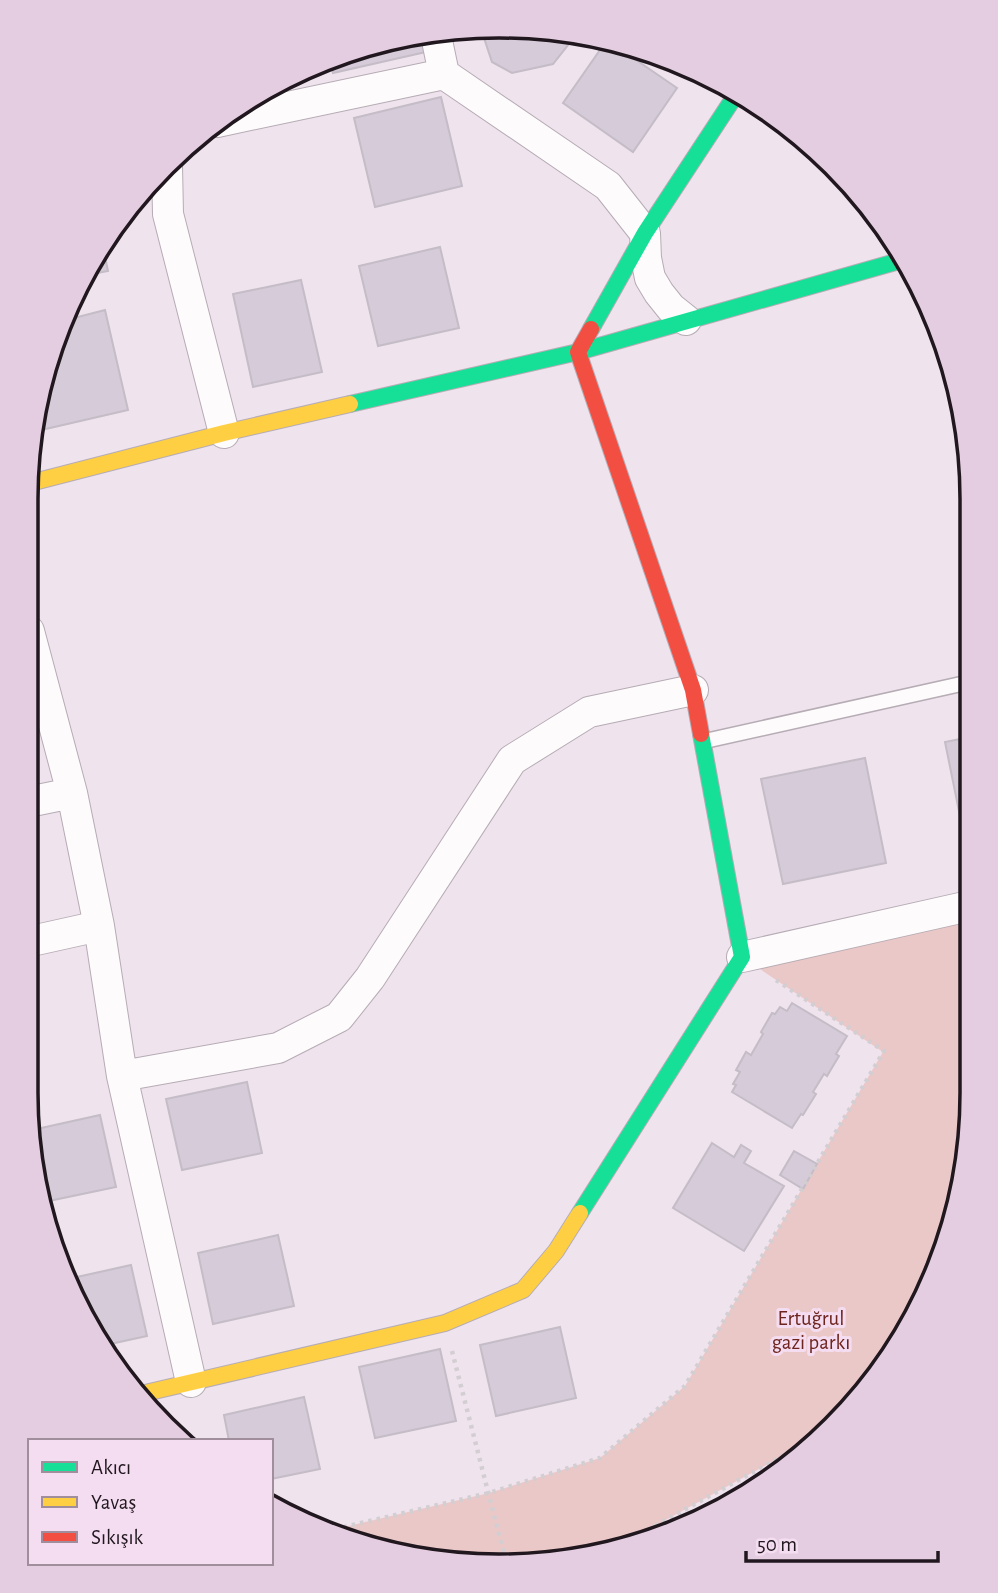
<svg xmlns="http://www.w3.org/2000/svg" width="998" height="1593" viewBox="0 0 998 1593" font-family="'Alegreya Sans',sans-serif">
<rect width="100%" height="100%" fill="#efe3ee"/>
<path fill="#ebc8c8" d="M 969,906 L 968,1155 L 936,1275 L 874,1382 L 810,1441 L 609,1551 L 468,1566 L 347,1542 L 327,1531 L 489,1493 L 600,1458 L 685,1386 L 883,1052 L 742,957 Z"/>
<path fill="#d5cbd9" stroke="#c4bcc6" stroke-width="2" d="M 530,27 L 576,35 L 553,64 L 512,73 L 492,62 L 481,29 Z
M 422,34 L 426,52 L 333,73 L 330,59 L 347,51 Z
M 607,40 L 677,88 L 633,152 L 563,103 Z
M 441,97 L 462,186 L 375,207 L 354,118 Z
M 103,247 L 108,271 L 87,275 Z
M 440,247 L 459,328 L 378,346 L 359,266 Z
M 301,280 L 322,372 L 253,387 L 233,294 Z
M 105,310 L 128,410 L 37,431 L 35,421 L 62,321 Z
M 970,737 L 969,846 L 966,846 L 945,742 Z
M 865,758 L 886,863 L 783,884 L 761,779 Z
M 792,1003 L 847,1036 L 836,1054 L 839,1056 L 827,1076 L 824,1074 L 813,1092 L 816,1094 L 803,1115 L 801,1114 L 792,1128 L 732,1092 L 736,1085 L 733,1084 L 740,1072 L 736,1070 L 746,1052 L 751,1055 L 763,1034 L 761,1032 L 772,1013 L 775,1014 L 780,1007 L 787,1011 Z
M 247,1082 L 262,1153 L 182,1170 L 166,1099 Z
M 100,1115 L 116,1187 L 44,1202 L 32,1130 Z
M 712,1143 L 734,1157 L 741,1145 L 751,1151 L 744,1163 L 784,1186 L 744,1251 L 673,1208 Z
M 794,1151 L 817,1164 L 803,1189 L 780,1175 Z
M 278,1235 L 294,1306 L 213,1324 L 198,1253 Z
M 131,1265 L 147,1336 L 101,1346 L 68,1279 Z
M 560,1327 L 576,1398 L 496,1416 L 480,1345 Z
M 440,1349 L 456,1421 L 375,1438 L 359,1367 Z
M 304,1397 L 320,1469 L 271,1479 L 271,1441 L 229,1441 L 224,1415 Z"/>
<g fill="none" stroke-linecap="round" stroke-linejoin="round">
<defs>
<path id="lane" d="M 705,741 L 970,682"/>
<path id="street" d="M 435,31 L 444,74
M 217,122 L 444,74 L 608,186 L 645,233 L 646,258 L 650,278 L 659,293 L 671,308 L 686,320
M 167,166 L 168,214 L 224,433
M 29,631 L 72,793 L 99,926 L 122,1076 L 191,1382
M 28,802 L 72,793
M 27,942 L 99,926
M 742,957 L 969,906
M 122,1076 L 278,1048 L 339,1017 L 370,978 L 512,760 L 589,712 L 693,690"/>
<path id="fast" d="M 591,329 L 645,233 L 737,93
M 350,404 L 578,352 L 906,259
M 580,1213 L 742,957 L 701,734"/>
<path id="slow" d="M 30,483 L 224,433 L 350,404
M 141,1394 L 445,1323 L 523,1290 L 556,1251 L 580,1213"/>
<path id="jam" d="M 591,329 L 578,352 L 693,690 L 701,734"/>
</defs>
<use href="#lane" stroke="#b6acb4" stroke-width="17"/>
<use href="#street" stroke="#b6acb4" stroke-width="32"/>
<use href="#fast" stroke="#b6acb4" stroke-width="18"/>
<use href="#slow" stroke="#b6acb4" stroke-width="18"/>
<use href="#jam" stroke="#b6acb4" stroke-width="18"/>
<path stroke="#d2ced1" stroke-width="4.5" stroke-dasharray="3.5 5" stroke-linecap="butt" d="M 452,1351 L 506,1562
M 327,1531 L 489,1493 L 600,1458 L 685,1386 L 884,1051 L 773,978
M 602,1553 L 609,1551 L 810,1441"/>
<use href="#lane" stroke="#fdfbfc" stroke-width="14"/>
<use href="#street" stroke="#fdfbfc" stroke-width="30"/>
<use href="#fast" stroke="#16e098" stroke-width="16"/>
<use href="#slow" stroke="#ffcf43" stroke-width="16"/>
<use href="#jam" stroke="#f24e42" stroke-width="16"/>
</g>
<g text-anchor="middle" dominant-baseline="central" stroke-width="6" stroke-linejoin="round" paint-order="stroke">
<g font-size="21" fill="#6d241d" stroke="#f5ddf1">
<text x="811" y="1318">Ertuğrul<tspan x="811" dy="24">gazi parkı</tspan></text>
</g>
</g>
<path d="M0 0H998V1593H0ZM499 38H499A461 461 0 0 1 960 499V1093A461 461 0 0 1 499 1554H499A461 461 0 0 1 38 1093V499A461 461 0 0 1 499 38Z" fill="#e4cde0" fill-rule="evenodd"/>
<path fill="none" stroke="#21181f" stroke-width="3.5" d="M499 38H499A461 461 0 0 1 960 499V1093A461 461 0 0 1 499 1554H499A461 461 0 0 1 38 1093V499A461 461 0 0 1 499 38Z"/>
<rect x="28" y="1439" width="245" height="126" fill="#f5ddf1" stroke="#a08e9d" stroke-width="2"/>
<rect x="42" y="1462" width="35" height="10" fill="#16e098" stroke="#a08e9d" stroke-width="2"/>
<text x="91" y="1474" font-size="21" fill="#21181f">Akıcı</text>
<rect x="42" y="1497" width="35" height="10" fill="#ffcf43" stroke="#a08e9d" stroke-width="2"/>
<text x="91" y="1509" font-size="21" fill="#21181f">Yavaş</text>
<rect x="42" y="1532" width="35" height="10" fill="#f24e42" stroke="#a08e9d" stroke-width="2"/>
<text x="91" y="1544" font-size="21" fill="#21181f">Sıkışık</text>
<path d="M746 1551v10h192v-10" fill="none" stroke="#21181f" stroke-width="3.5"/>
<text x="757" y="1551" font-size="21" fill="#21181f" stroke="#f5ddf1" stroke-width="5" paint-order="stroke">50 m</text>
</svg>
